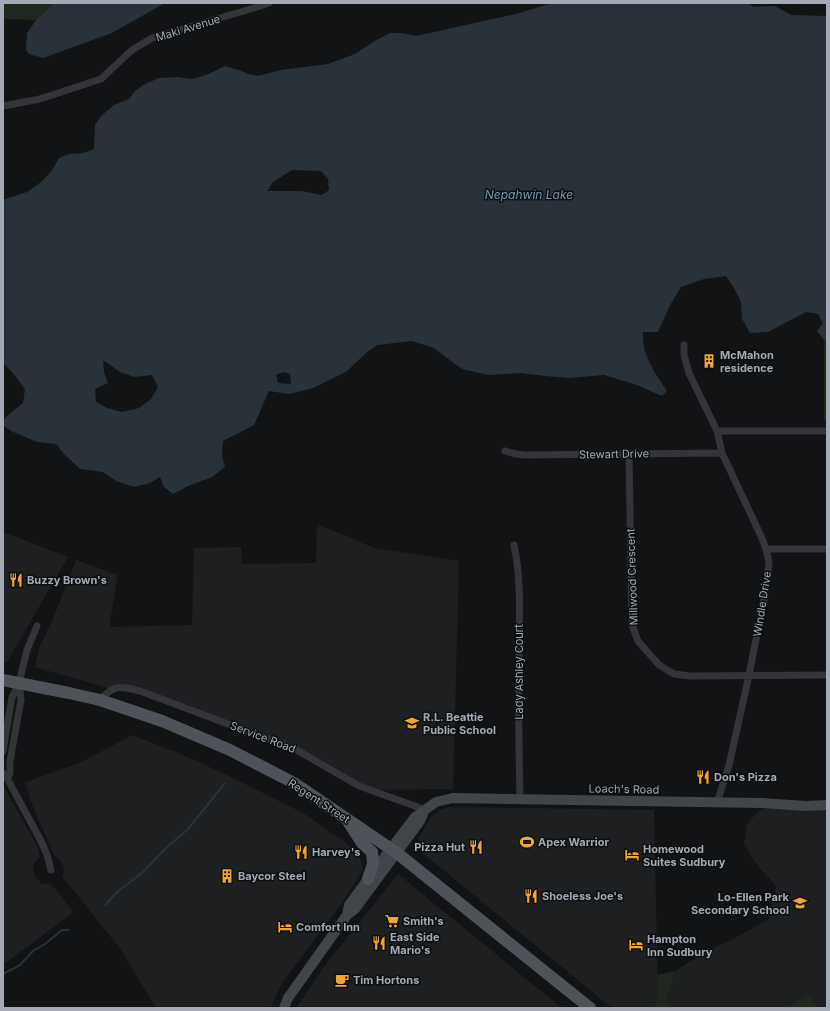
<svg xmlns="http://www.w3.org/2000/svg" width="830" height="1011" viewBox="0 0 830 1011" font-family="Inter,sans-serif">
<rect width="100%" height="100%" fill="#121314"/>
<path fill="#1e1f21" d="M 317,524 L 374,548 L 459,561 L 453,789 L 369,790 L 295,749 L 124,687 L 111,689 L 35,667 L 39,648 L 51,624 L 76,560 L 118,575 L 109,627 L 192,625 L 194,548 L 241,547 L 242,564 L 316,563 Z
M 3,532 L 68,557 L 7,662 L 3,662 Z
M 132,735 L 176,752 L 223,773 L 303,813 L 359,852 L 363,870 L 337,910 L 283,982 L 270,1008 L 156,1008 L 121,950 L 62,876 L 64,871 L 63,866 L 61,861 L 58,858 L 54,855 L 31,802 L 25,782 L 80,763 Z
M 3,785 L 38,848 L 40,857 L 35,862 L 33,866 L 33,870 L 35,877 L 40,882 L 43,884 L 51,884 L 74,912 L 3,965 Z
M 776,804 L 827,805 L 827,1008 L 672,1008 L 667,998 L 675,971 L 705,952 L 739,936 L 769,919 L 776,886 L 757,865 L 744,844 L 747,825 L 757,812 Z
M 449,807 L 654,810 L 658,1000 L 651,1008 L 612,1008 L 420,851 L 419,837 L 431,818 L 440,810 Z
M 398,874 L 562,1008 L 296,1008 L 326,964 Z"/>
<path fill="#1f271f" d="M 3,3 L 54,3 L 36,20 L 3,19 Z
M 824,340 L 827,341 L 827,420 L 824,420 Z
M 675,971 L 667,998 L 672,1008 L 651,1008 L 658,1000 L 657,975 Z
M 809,994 L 817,1007 L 815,1008 L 785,1008 Z"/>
<path fill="#293238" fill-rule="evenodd" d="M 54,3 L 165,3 L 112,33 L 43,58 L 29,54 L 26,50 L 27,33 L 36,20 Z
M 552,3 L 747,3 L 754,7 L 775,6 L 791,15 L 827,16 L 827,341 L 824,340 L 817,331 L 823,323 L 818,314 L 806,312 L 768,332 L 750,333 L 742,319 L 741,302 L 734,288 L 726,276 L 704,279 L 681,287 L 670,305 L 658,332 L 643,332 C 642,356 654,371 667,391 L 662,396 L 637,385 L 604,375 L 569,378 L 545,376 L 521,373 L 488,375 L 462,369 L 455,364 L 434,348 L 412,341 L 377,345 L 366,353 L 346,372 L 313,388 L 289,394 L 269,391 L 254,425 L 223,441 L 222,456 L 225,467 L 212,477 L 188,486 L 173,494 L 164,487 L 160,477 L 150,483 L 134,487 L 116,481 L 103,472 L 80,469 L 65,455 L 56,444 L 37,442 L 11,431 L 3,425 L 3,421 L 6,417 L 23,403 L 25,389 L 12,372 L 3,363 L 3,200 L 27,192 L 41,182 L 51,172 L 59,158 L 69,154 L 83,153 L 94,149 L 95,125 L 101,116 L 114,105 L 129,99 L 134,92 L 143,85 L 159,78 L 178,77 L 192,79 L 209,74 L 225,66 L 242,71 L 248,74 L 258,76 L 281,70 L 328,64 L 355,54 L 373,42 L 390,33 L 402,33 L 416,36 L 516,14 ZM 292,170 L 321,171 L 328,179 L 329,190 L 322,195 L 301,191 L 267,191 L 273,182 ZM 103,360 L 120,372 L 134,377 L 152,375 L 158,387 L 151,399 L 139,408 L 122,412 L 107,408 L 96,402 L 95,389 L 108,383 L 104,372 ZM 283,372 L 290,374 L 291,384 L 278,383 L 276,375 Z"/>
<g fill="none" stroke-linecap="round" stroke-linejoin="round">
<path stroke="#293238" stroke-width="2" d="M 105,906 L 116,893 L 143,872 L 165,849 L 188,829 L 225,783
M 3,974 L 20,965 L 33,951 L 45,944 L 62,930 L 69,930"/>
<path stroke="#333539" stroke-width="7" d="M 3,106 L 40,99 L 101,79 L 132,50 L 152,38 L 254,8 L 269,3
M 684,345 L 684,355 L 689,373 L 717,431 L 722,453 L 761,536 L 766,549 L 769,562 L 767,583 L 749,675 L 729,765 L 717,803
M 717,431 L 827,431
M 505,451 L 516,454 L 525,455 L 722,453
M 629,454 L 632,625 L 638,641 L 659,665 L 674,674 L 690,676 L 827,675
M 514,545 C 522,582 519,621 519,658 C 518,705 519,752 520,799
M 766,549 L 827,549
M 100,700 C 114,684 120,686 140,691 L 295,749 L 359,786 L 415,806 L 424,810
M 3,751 L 12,697 L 19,683 L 27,650 L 37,626
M 3,773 L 7,778 L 41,841 L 47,855 L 51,870
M 7,778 L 10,773 L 10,761 L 21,700 L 19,683"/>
<path stroke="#414449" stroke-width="10" d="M 347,915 L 349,905 L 380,863 L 415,817 L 436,802 L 453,798 L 761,803 L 806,806 L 827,805
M 284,1008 L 288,998 L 347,915 L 355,909 L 420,821 L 423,814"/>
<path stroke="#4f5258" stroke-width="12" d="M 3,680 L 69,693 L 100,700 L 162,721 L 230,750 L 294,783 L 397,853 L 590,1008
M 349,823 L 362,843 L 372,852 L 373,864 L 368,879"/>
</g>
<defs>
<symbol id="building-bare" viewBox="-9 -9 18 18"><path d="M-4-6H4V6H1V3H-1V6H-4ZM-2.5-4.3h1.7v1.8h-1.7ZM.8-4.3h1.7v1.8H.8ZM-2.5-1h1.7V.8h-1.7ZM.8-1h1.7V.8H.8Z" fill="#f3a62c" stroke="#0d0e0f" stroke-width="2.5" paint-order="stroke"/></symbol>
<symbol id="restaurant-bare" viewBox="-9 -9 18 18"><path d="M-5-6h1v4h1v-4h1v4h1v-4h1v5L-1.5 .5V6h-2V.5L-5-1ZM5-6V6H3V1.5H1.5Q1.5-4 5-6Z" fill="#f3a62c" stroke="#0d0e0f" stroke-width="2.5" paint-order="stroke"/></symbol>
<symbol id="school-bare" viewBox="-9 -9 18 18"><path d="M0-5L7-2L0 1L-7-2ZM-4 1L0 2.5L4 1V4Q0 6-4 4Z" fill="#f3a62c" stroke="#0d0e0f" stroke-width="2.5" paint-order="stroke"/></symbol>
<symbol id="stadium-bare" viewBox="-9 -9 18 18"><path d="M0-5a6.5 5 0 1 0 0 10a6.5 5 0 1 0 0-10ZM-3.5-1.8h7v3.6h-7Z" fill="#f3a62c" stroke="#0d0e0f" stroke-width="2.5" paint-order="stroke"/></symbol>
<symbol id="hotel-bare" viewBox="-9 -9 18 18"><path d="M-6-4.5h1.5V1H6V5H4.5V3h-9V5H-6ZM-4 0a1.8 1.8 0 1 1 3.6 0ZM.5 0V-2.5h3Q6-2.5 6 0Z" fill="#f3a62c" stroke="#0d0e0f" stroke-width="2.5" paint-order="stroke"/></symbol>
<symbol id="supermarket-bare" viewBox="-9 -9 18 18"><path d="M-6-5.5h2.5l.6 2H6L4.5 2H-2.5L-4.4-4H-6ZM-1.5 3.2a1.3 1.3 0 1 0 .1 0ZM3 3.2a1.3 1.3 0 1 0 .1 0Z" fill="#f3a62c" stroke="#0d0e0f" stroke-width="2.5" paint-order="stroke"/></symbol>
<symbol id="cafe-bare" viewBox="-9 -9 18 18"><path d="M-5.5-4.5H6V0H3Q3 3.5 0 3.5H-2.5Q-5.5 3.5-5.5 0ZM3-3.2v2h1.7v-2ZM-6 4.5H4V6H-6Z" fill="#f3a62c" stroke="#0d0e0f" stroke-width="2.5" paint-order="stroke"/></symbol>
</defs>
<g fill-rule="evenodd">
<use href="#building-bare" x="699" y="351" width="20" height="20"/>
<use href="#restaurant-bare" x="6" y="570" width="20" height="20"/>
<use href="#school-bare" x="402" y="713" width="20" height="20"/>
<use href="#restaurant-bare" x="693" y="767" width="20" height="20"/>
<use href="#stadium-bare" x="517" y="832" width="20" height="20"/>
<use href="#restaurant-bare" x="466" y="837" width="20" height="20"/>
<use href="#restaurant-bare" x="291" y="842" width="20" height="20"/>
<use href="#hotel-bare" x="622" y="845" width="20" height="20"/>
<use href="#building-bare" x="217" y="866" width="20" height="20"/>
<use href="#restaurant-bare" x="521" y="886" width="20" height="20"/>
<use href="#school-bare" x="790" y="893" width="20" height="20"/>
<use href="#supermarket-bare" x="382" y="911" width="20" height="20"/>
<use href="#hotel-bare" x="275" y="917" width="20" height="20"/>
<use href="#restaurant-bare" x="369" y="933" width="20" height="20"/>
<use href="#hotel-bare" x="626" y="935" width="20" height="20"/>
<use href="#cafe-bare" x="332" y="970" width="20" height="20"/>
</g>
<g text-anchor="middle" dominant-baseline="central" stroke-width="3" stroke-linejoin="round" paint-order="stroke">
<g font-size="11" fill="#a4aab5" stroke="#0d0e0f">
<text transform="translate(188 28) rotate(-17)">Maki Avenue</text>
<text transform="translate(614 454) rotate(-1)">Stewart Drive</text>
<text transform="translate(632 577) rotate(-92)">Millwood Crescent</text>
<text transform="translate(762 604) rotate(-81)">Windle Drive</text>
<text transform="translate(519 672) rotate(-90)">Lady Ashley Court</text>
<text transform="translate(263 737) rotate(21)">Service Road</text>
<text transform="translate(624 789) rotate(1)">Loach's Road</text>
<text transform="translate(319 801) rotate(33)">Regent Street</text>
</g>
<g font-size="11" font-weight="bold" fill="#a4aab5" stroke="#0d0e0f" text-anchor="start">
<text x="720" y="355">McMahon<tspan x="720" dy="13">residence</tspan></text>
<text x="27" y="580">Buzzy Brown's</text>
<text x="423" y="717">R.L. Beattie<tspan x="423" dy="13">Public School</tspan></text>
<text x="714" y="777">Don's Pizza</text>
<text x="538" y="842">Apex Warrior</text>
<text x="465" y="847" text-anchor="end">Pizza Hut</text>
<text x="643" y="849">Homewood<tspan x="643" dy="13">Suites Sudbury</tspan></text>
<text x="312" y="852">Harvey's</text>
<text x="238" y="876">Baycor Steel</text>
<text x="542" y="896">Shoeless Joe's</text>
<text x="789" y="897" text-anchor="end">Lo-Ellen Park<tspan x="789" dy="13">Secondary School</tspan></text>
<text x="403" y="921">Smith's</text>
<text x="296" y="927">Comfort Inn</text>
<text x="390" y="937">East Side<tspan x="390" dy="13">Mario's</tspan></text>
<text x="647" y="939">Hampton<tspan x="647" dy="13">Inn Sudbury</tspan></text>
<text x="353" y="980">Tim Hortons</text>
</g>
<g font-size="12" font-style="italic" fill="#7a9ab1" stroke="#0d0e0f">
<text x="529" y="194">Nepahwin Lake</text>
</g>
</g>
<rect width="830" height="1011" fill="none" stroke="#a4aab5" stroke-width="8"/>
</svg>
